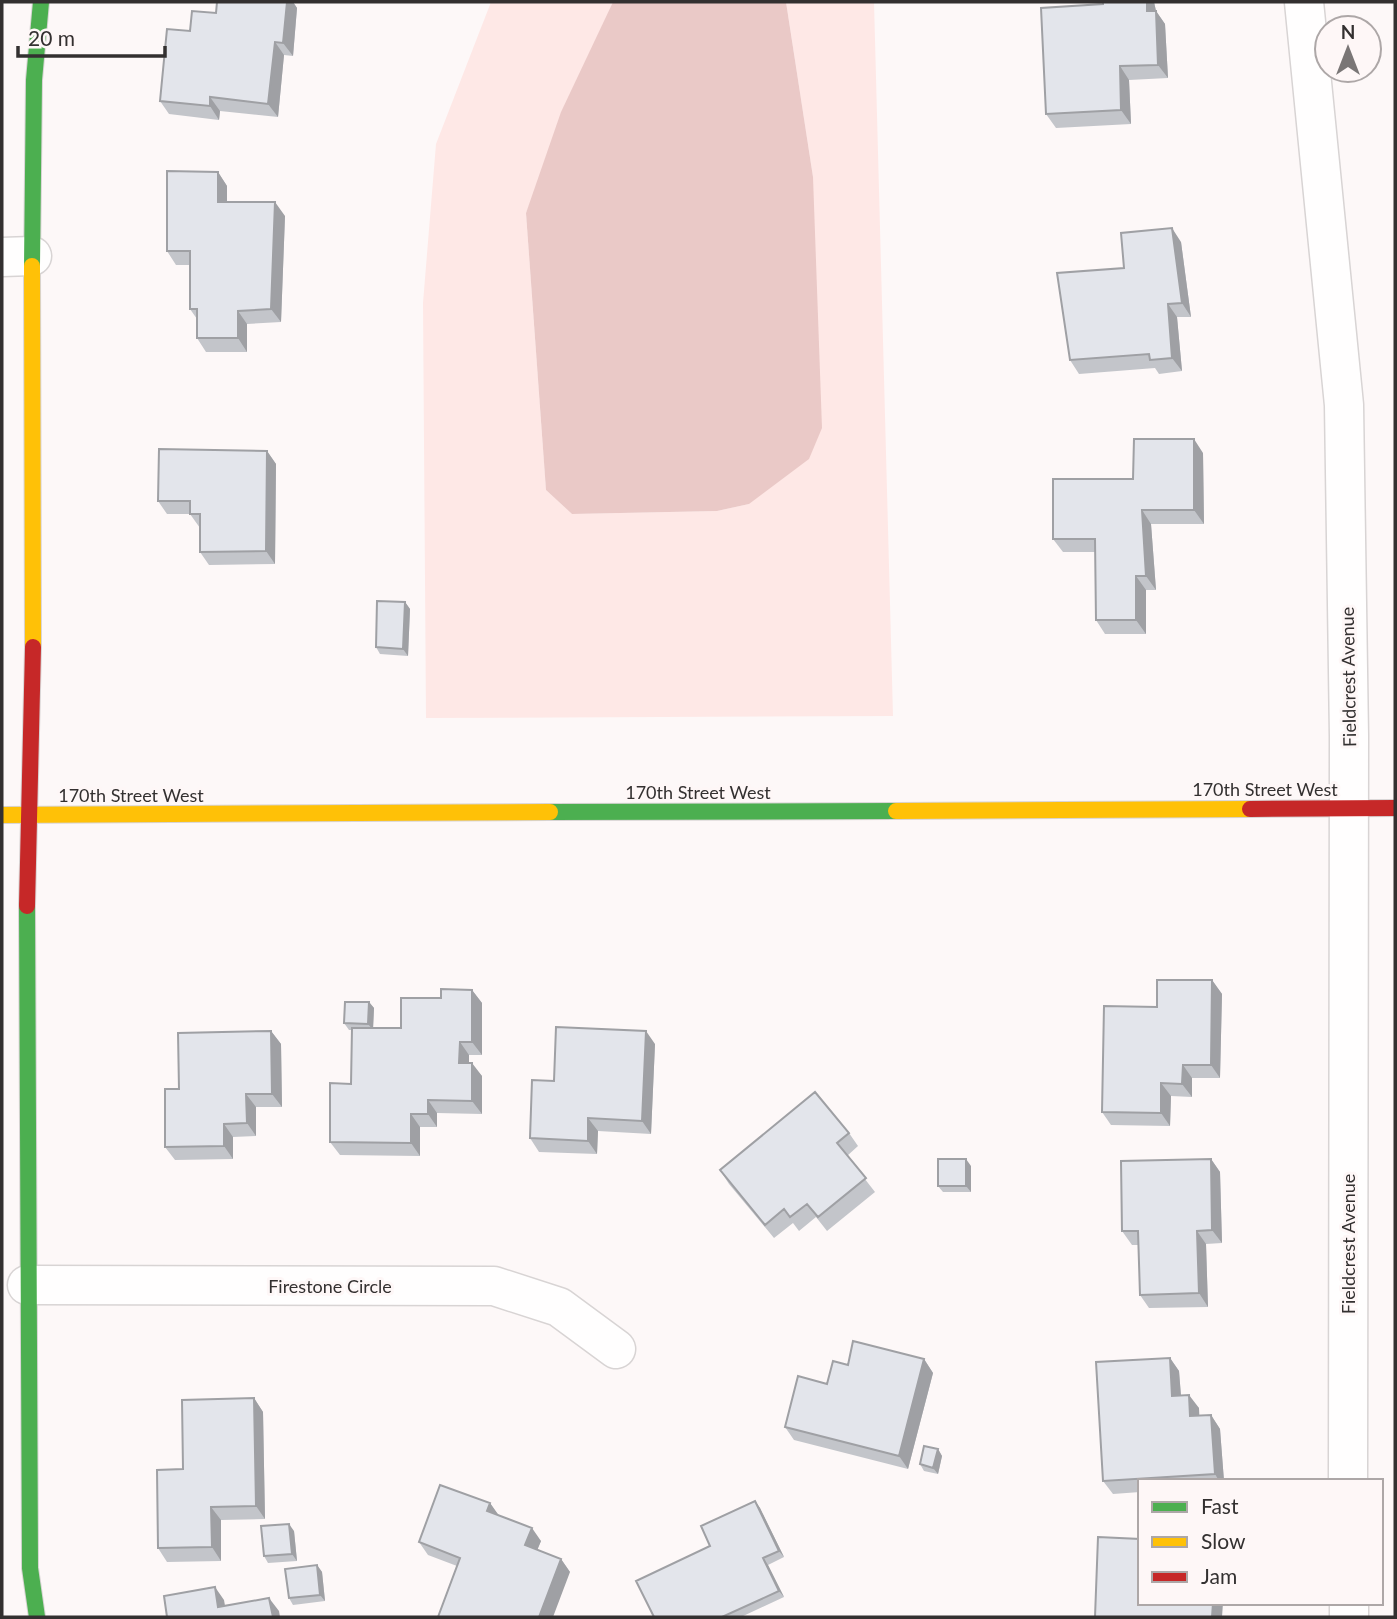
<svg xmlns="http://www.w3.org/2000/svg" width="1397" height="1619" viewBox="0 0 1397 1619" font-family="Lato,sans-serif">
<rect width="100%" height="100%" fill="#fdf8f8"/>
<path fill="#fee8e6" d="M 491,2 L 613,2 L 526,213 L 546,490 L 572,514 L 717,511 L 749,504 L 813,177 L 786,2 L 874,2 L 893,716 L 426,718 L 423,303 L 436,144 Z"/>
<path fill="#eac9c7" d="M 613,2 L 786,2 L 813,177 L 822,428 L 809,459 L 749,504 L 717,511 L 572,514 L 546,490 L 526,213 L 561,112 Z"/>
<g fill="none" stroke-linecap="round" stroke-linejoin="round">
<defs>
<path id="street" d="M 1304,2 L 1344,405 L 1349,736 L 1348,1481
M 2,257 L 32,256
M 27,1285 L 494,1286 L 559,1307 L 616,1349
M 1349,1603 L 1349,1617"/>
<path id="fast" d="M 32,266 L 34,80 L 41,2
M 550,812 L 896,811
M 27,906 L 30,1568 L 37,1617"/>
<path id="slow" d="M 32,266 L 33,647
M 896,811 L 1250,809
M 2,815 L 550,812"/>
<path id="jam" d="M 1250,809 L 1395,808
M 27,906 L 33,647"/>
</defs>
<use href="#street" stroke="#d8d4d4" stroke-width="41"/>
<use href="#fast" stroke="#d8d4d4" stroke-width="18"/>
<use href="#slow" stroke="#d8d4d4" stroke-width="18"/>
<use href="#jam" stroke="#d8d4d4" stroke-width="18"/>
<use href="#street" stroke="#fffefe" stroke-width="38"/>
<use href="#fast" stroke="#4caf50" stroke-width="16"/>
<use href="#slow" stroke="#ffc107" stroke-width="16"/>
<use href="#jam" stroke="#c62828" stroke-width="16"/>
</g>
<path fill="#c3c5ca" d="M 217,2 L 293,2 L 297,8 L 293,56 L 284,55 L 278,117 L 220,111 L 219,120 L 169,114 L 160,101 L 190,31 L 216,13 Z
M 1103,2 L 1154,2 L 1156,11 L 1165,24 L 1168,78 L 1129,80 L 1131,124 L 1056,128 L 1046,114 L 1103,4 Z
M 218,172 L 227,186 L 227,202 L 285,216 L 281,322 L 247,324 L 247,352 L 206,352 L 197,338 L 197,319 L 190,309 L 190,265 L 176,265 L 167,251 Z
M 1181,242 L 1191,317 L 1177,317 L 1182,371 L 1159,374 L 1155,368 L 1079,374 L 1070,360 L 1124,268 Z
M 267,451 L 276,464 L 275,564 L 209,565 L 200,552 L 200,528 L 190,514 L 167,514 L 158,501 Z
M 1203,453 L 1204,524 L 1151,524 L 1156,590 L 1146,590 L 1146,634 L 1105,634 L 1096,620 L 1095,552 L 1063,552 L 1053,539 L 1133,479 Z
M 405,602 L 410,609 L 408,656 L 380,654 L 376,647 Z
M 1212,980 L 1222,994 L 1220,1078 L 1192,1078 L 1192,1097 L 1171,1096 L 1170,1126 L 1111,1125 L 1102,1112 L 1157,1007 Z
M 472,990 L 482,1003 L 482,1055 L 469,1055 L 469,1063 L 482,1076 L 482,1114 L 437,1113 L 437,1127 L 420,1127 L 420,1156 L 340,1155 L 330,1142 L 351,1084 L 352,1030 L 349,1030 L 344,1023 L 369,1002 L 374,1008 L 373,1028 L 401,1028 L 441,998 Z
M 271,1031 L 281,1044 L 282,1107 L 256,1107 L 256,1136 L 233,1137 L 233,1159 L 175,1160 L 165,1147 L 179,1089 Z
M 655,1044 L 651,1134 L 598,1131 L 597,1154 L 539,1152 L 530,1138 L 554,1081 Z
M 849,1133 L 858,1146 L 847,1156 L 875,1192 L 827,1231 L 816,1217 L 799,1231 L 793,1223 L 774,1238 L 729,1184 L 720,1170 Z
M 1211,1159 L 1220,1172 L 1222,1243 L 1206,1244 L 1208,1307 L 1149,1308 L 1140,1295 L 1138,1245 L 1132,1245 L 1122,1231 Z
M 971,1166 L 971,1192 L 943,1192 L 938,1186 Z
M 1170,1358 L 1179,1371 L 1181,1396 L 1199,1408 L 1199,1416 L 1211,1415 L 1220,1429 L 1224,1481 L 1140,1481 L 1140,1492 L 1113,1494 L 1103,1481 Z
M 924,1359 L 933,1373 L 908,1469 L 794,1440 L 785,1427 L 848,1365 Z
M 254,1398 L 263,1412 L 265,1519 L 221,1520 L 221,1561 L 167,1562 L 158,1548 L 183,1469 Z
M 938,1449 L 942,1456 L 938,1474 L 924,1471 L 920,1464 Z
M 755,1501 L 760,1508 L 784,1557 L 768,1565 L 784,1597 L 741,1617 L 654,1617 L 710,1546 Z
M 490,1503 L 498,1515 L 541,1541 L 537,1550 L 561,1559 L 570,1572 L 457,1566 L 428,1555 L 419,1542 Z
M 294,1531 L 297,1561 L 268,1563 L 264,1556 Z
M 317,1565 L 322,1572 L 325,1601 L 293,1605 L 289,1598 Z"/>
<path fill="#9fa0a4" d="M 287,2 L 293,2 L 297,8 L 293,56 L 283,43 Z
M 1147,2 L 1154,2 L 1156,11 L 1165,24 L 1168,78 L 1158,65 L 1147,11 Z
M 275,42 L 284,55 L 278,117 L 268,104 Z
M 1120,66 L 1129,80 L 1131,124 L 1121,110 Z
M 210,97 L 220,111 L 219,120 L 210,106 Z
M 218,172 L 227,186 L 227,215 L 218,202 Z
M 275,202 L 285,216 L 281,322 L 271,309 Z
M 1172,228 L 1181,242 L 1191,317 L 1182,303 Z
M 1168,304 L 1177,317 L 1182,371 L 1172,358 Z
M 238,311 L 247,324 L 247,352 L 238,338 Z
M 1194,439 L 1203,453 L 1204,524 L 1194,510 Z
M 267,451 L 276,464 L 275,564 L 266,551 Z
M 1142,510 L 1151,524 L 1156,590 L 1146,576 Z
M 1136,576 L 1146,590 L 1146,634 L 1136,620 Z
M 405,602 L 410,609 L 408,656 L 403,649 Z
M 1212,980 L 1222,994 L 1220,1078 L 1211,1065 Z
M 472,990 L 482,1003 L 482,1055 L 472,1042 Z
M 369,1002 L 374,1008 L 373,1030 L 368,1024 Z
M 271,1031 L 281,1044 L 282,1107 L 272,1094 Z
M 646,1031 L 655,1044 L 651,1134 L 642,1121 Z
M 460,1042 L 469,1055 L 469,1076 L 459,1063 Z
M 472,1063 L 482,1076 L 482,1114 L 472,1101 Z
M 1183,1065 L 1192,1078 L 1192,1097 L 1182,1084 Z
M 1161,1083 L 1171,1096 L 1170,1126 L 1161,1113 Z
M 246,1094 L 256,1107 L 256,1136 L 247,1123 Z
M 428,1100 L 437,1113 L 437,1127 L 428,1114 Z
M 411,1114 L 420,1127 L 420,1156 L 411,1143 Z
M 588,1118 L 598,1131 L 597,1154 L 588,1141 Z
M 224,1124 L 233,1137 L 233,1159 L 224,1146 Z
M 966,1159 L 971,1166 L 971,1192 L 966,1186 Z
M 1211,1159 L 1220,1172 L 1222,1243 L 1212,1230 Z
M 1197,1231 L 1206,1244 L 1208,1307 L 1199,1293 Z
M 1170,1358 L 1179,1371 L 1182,1409 L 1172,1396 Z
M 924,1359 L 933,1373 L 908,1469 L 899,1456 Z
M 1189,1395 L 1199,1408 L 1200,1430 L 1190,1416 Z
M 254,1398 L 263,1412 L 265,1519 L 256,1506 Z
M 1211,1415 L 1220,1429 L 1224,1481 L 1219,1481 L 1215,1474 Z
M 938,1449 L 942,1456 L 938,1474 L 933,1468 Z
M 755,1501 L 760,1508 L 784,1557 L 779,1551 Z
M 490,1503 L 500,1517 L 487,1511 Z
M 211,1507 L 221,1520 L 221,1561 L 212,1547 Z
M 289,1524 L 294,1531 L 297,1561 L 292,1554 Z
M 532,1528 L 541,1541 L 534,1558 L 525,1545 Z
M 763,1558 L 768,1565 L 784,1597 L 779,1591 Z
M 561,1559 L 570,1572 L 553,1617 L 539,1617 Z
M 317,1565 L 322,1572 L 325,1601 L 320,1595 Z
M 215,1587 L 224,1600 L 227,1617 L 218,1607 Z
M 269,1598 L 279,1611 L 280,1617 L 273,1617 Z
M 1213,1603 L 1223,1603 L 1222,1617 L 1212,1617 Z"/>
<path fill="#e3e5eb" stroke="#9fa0a4" stroke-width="2" d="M 217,2 L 287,2 L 283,43 L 275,42 L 268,104 L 210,97 L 210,106 L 160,101 L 167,29 L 190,31 L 192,11 L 216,13 Z
M 1103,2 L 1147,2 L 1147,11 L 1156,11 L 1158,65 L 1120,66 L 1121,110 L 1046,114 L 1041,8 L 1103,4 Z
M 167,171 L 218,172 L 218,202 L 275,202 L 271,309 L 238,311 L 238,338 L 197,338 L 197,309 L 190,309 L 190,251 L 167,251 Z
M 1172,228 L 1182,303 L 1168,304 L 1172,358 L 1150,360 L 1149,354 L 1070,360 L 1057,273 L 1124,268 L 1121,233 Z
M 1134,439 L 1194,439 L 1194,510 L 1142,510 L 1146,576 L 1136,576 L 1136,620 L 1096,620 L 1095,539 L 1053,539 L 1053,479 L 1133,479 Z
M 159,449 L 267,451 L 266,551 L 200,552 L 200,514 L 190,514 L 190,501 L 158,501 Z
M 377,601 L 405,602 L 403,649 L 376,647 Z
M 1157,980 L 1212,980 L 1211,1065 L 1183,1065 L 1182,1084 L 1161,1083 L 1161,1113 L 1102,1112 L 1104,1006 L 1157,1007 Z
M 441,989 L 472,990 L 472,1042 L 460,1042 L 459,1063 L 472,1063 L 472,1101 L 428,1100 L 428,1114 L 411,1114 L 411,1143 L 330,1142 L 330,1083 L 351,1084 L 352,1028 L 401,1028 L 401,998 L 441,998 Z
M 345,1002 L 369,1002 L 368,1024 L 344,1023 Z
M 556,1027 L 646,1031 L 642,1121 L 588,1118 L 588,1141 L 530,1138 L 532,1080 L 554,1081 Z
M 271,1031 L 272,1094 L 246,1094 L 247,1123 L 224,1124 L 224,1146 L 165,1147 L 165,1089 L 179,1089 L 178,1033 Z
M 815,1092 L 849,1133 L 837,1143 L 866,1178 L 818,1217 L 807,1204 L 790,1217 L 784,1209 L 765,1225 L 720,1170 Z
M 938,1159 L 966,1159 L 966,1186 L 938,1186 Z
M 1211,1159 L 1212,1230 L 1197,1231 L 1199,1293 L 1140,1295 L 1138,1231 L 1122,1231 L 1121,1161 Z
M 853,1341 L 924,1359 L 899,1456 L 785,1427 L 798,1376 L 827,1384 L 833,1361 L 848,1365 Z
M 1170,1358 L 1172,1396 L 1189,1395 L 1190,1416 L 1211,1415 L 1215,1474 L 1103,1481 L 1096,1362 Z
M 254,1398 L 256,1506 L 211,1507 L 212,1547 L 158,1548 L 157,1470 L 183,1469 L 182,1400 Z
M 924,1446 L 938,1449 L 933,1468 L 920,1464 Z
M 440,1485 L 490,1503 L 487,1511 L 532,1528 L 525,1545 L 561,1559 L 539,1617 L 438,1617 L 460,1558 L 419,1542 Z
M 755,1501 L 779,1551 L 763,1558 L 779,1591 L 722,1617 L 654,1617 L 636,1581 L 710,1546 L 701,1526 Z
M 289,1524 L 292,1554 L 264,1556 L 261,1526 Z
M 1098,1537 L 1140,1539 L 1140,1603 L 1213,1603 L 1212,1617 L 1095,1617 Z
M 317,1565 L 320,1595 L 289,1598 L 285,1569 Z
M 215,1587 L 218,1607 L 269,1598 L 273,1617 L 167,1617 L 164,1596 Z"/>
<g text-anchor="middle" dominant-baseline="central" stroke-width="6" stroke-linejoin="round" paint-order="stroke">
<g font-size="18" fill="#333030" stroke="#fef7f7">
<text transform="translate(1348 677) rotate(-91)">Fieldcrest Avenue</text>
<text x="1265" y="789">170th Street West</text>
<text x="698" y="792">170th Street West</text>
<text x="131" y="795">170th Street West</text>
<text transform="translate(1348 1244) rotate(-90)">Fieldcrest Avenue</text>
<text x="330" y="1286">Firestone Circle</text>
</g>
</g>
<rect width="1397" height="1619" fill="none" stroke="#333030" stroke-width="7"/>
<rect x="1138" y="1479" width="245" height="126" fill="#fef7f7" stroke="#ada7a7" stroke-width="2"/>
<rect x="1152" y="1502" width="35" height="10" fill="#4caf50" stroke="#ada7a7" stroke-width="2"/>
<text x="1201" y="1514" font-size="21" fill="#333030">Fast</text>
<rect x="1152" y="1537" width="35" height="10" fill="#ffc107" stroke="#ada7a7" stroke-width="2"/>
<text x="1201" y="1549" font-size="21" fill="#333030">Slow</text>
<rect x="1152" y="1572" width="35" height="10" fill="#c62828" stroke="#ada7a7" stroke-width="2"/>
<text x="1201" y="1584" font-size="21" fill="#333030">Jam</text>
<g transform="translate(1348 49)"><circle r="33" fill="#fef7f7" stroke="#ada7a7" stroke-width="2"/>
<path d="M0-5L12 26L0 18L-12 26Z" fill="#7a7676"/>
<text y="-10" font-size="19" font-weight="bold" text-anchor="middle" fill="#333030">N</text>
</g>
<path d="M18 46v10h147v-10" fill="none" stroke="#333030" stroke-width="3.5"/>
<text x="28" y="46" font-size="21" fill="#333030" stroke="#fef7f7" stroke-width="5" paint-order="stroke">20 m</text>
</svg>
